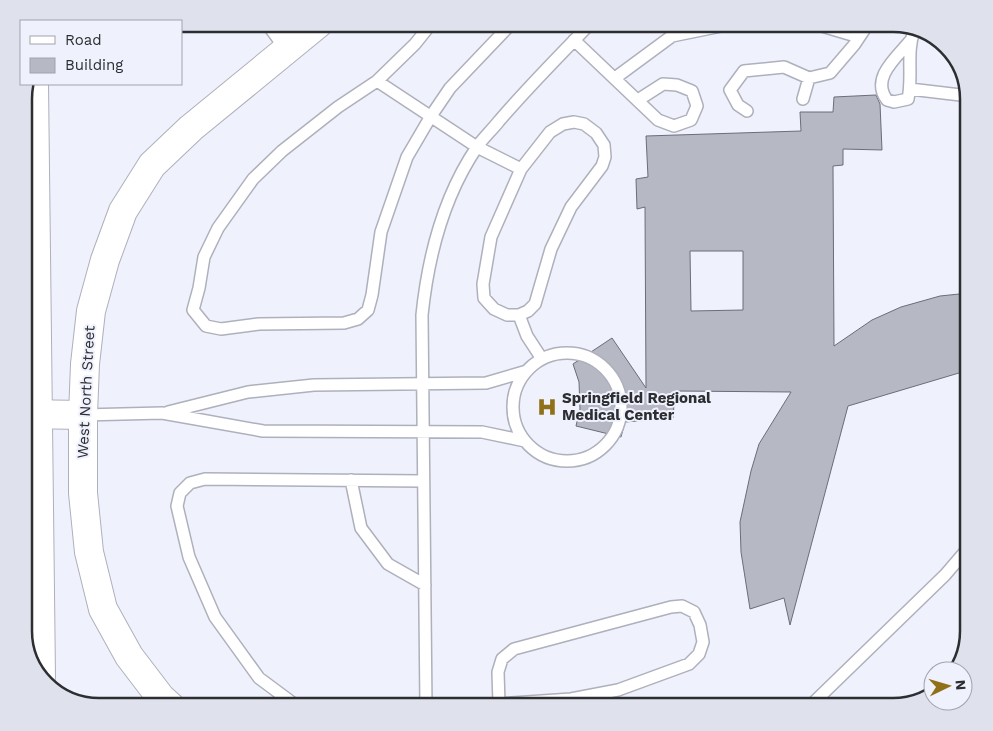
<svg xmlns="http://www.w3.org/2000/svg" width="993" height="731" viewBox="0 0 993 731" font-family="'Work Sans',sans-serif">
<rect width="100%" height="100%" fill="#eff1fd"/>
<path fill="#b6b8c4" stroke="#6b6d77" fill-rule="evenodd" d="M 876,95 L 880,104 L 882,150 L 843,149 L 843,165 L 833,166 L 834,346 L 872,320 L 901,307 L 940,296 L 969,293 L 969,370 L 848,406 L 790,625 L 784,598 L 750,609 L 741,552 L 740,522 L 751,471 L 759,444 L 791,392 L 675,391 L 673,418 L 625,422 L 621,437 L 576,426 L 580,409 L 579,382 L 573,364 L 612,338 L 646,388 L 645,207 L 637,209 L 636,179 L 648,177 L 646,136 L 801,131 L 800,112 L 833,112 L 834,97 ZM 690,251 L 743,251 L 743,310 L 691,311 Z"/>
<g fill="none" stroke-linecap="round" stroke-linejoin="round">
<defs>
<path id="service" d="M 431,24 L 415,44 L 377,81 L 338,107 L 282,151 L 253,179 L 218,228 L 204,257 L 199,288 L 193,310 L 206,326 L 221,329 L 259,324 L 344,323 L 358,319 L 368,310 L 372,295 L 381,232 L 407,157 L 431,116 L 450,88 L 511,24
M 815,24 L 859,37
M 574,40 L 658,120 L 674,126 L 691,120 L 697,106 L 692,91 L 677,85 L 663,84 L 638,100
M 911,40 C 897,57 870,78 887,100 L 894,102 L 908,99 C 913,77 906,52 914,31
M 615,78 L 672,36 L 731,24
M 377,81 L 477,147 L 521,169
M 910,89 L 969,96
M 803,99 L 809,78
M 747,111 L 738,105 L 730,90 L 744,71 L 784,67 L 809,78 L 830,73 L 854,45 L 868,24
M 519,315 L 507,315 L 494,309 L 484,298 L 483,284 L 491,237 L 521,169 L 550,132 L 563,124 L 574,122 L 584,124 L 596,133 L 604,145 L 605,157 L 602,166 L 571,207 L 551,249 L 535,304 L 528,311 L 519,315 L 527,336 L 542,359
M513 407a54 54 0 1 1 108 0a54 54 0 1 1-108 0Z
M 168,412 L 248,392 L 314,385 L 486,383 L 527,371
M 83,415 L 162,413 L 263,431 L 482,432 L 525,441
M 351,480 L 361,528 L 388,564 L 425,585
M 499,704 L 571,699 L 618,690 L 689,664 L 699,654 L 703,642 L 700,625 L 694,612 L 682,606 L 671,607 L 514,649 L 502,659 L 498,672 L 499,704 L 499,707
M 298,707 L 259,678 L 215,617 L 189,557 L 177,506 L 180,493 L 190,483 L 205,479 L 423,481
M 426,707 L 422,315 C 428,257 443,197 477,147 C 483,138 492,130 499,121 C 528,87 559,56 590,24
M 809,707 L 945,575 L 969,547"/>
<path id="minor" d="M 274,24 L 290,46"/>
<path id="tertiary" d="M 24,414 L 83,415"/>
<path id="primary" d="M 34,84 L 41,677
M 171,707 L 161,698 L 129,656 L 103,609 L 89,552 L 83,493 L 83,415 L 85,364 L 91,311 L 105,260 L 123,211 L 152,165 L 191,128 L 318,24"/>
</defs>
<use href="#service" stroke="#aeb0bb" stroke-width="14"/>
<use href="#minor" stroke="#aeb0bb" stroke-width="25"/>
<use href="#tertiary" stroke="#aeb0bb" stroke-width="30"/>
<use href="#primary" stroke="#aeb0bb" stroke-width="30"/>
<use href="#service" stroke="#fff" stroke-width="11"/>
<use href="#minor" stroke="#fff" stroke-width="22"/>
<use href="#tertiary" stroke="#fff" stroke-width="28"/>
<use href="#primary" stroke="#fff" stroke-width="28"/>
<defs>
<path id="rail" d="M 950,671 L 960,659
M 931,697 L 933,694"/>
</defs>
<use href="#rail" stroke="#797a81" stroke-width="5.5"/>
<use href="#rail" stroke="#eff1fd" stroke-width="4" stroke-dasharray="11" stroke-linecap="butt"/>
</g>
<defs>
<symbol id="hospital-bare" viewBox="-9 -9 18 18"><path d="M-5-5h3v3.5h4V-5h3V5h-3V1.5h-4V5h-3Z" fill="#917117" stroke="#eff1fd" stroke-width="2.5" paint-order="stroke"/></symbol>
</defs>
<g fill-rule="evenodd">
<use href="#hospital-bare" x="533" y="393" width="28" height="28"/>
</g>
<g text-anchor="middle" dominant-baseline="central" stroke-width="4" stroke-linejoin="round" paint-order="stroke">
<g font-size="15" fill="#2d2e32" stroke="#eff1fd">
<text transform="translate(86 392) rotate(-87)">West North Street</text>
</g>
<g font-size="15" font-weight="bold" fill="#2d2e32" stroke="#eff1fd" text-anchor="start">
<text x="562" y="398">Springfield Regional<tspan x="562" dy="17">Medical Center</tspan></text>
</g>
</g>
<path d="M0 0H993V731H0ZM99 32H893A67 67 0 0 1 960 99V631A67 67 0 0 1 893 698H99A67 67 0 0 1 32 631V99A67 67 0 0 1 99 32Z" fill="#dfe1ed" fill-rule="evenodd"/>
<path fill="none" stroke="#2d2e32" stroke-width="2.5" d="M99 32H893A67 67 0 0 1 960 99V631A67 67 0 0 1 893 698H99A67 67 0 0 1 32 631V99A67 67 0 0 1 99 32Z"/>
<rect x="20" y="20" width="162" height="65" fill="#eff1fd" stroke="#a1a3ac"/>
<rect x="30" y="36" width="25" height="8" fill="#ffffff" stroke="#a1a3ac"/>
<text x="65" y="45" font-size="15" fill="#2d2e32">Road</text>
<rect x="30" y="58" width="25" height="15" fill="#b6b8c4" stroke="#a1a3ac"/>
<text x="65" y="70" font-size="15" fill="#2d2e32">Building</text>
<g transform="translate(948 686) rotate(85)"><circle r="24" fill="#eff1fd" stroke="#a1a3ac"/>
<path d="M0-4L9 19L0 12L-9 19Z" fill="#917117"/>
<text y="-8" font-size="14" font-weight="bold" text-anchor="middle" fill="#2d2e32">N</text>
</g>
</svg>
